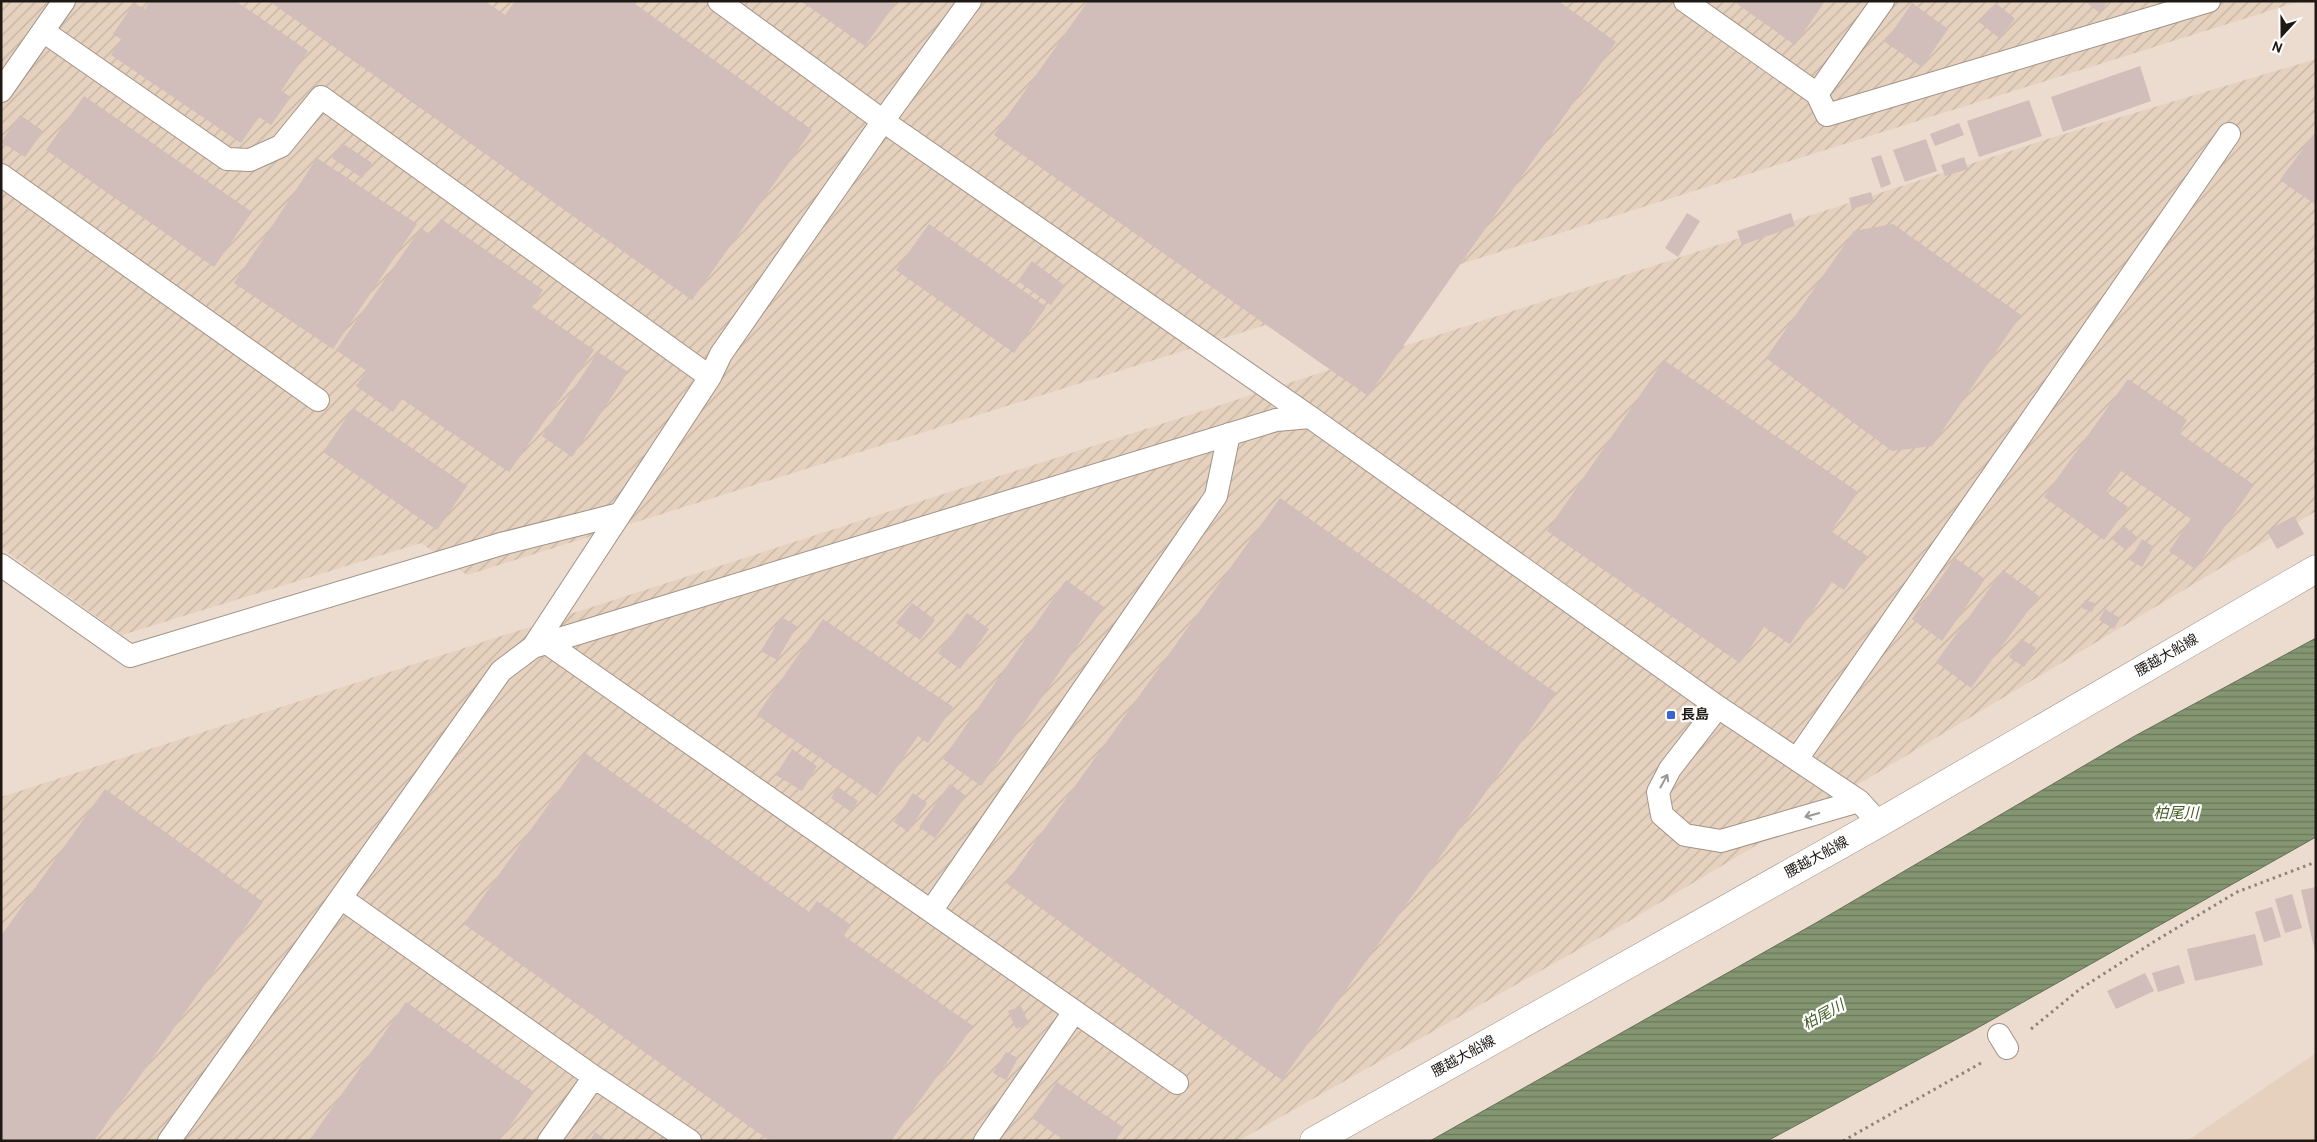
<svg xmlns="http://www.w3.org/2000/svg" width="2317" height="1142" viewBox="0 0 2317 1142" font-family="Overpass,'Noto Sans JP',sans-serif">
<defs>
<pattern id="industrial-furrows" width="10" height="10" patternUnits="userSpaceOnUse" patternTransform="scale(1.25)"><rect width="10" height="10" fill="#e5d1be"/><path d="M-1 1l2-2M0 10L10 0M9 11l2-2" fill="none" stroke="#c4b3a2"/></pattern>
<pattern id="water-rules" width="6" height="5" patternUnits="userSpaceOnUse" patternTransform="scale(1.25)"><rect width="6" height="5" fill="#849571"/><path d="M0 2.5h6" fill="none" stroke="#6b795c"/></pattern>
</defs>
<rect width="100%" height="100%" fill="#ebdccf"/>
<path fill="#e5d1be" d="M 2316,1053 L 2316,1141 L 2187,1141 Z"/>
<path fill="url(#industrial-furrows)" d="M 1,1 L 2301,1 L 467,575 L 421,543 L 122,635 L 1,548 Z
M 2316,59 L 2316,511 L 1624,924 L 1238,1141 L 1,1141 L 1,797 L 2054,137 Z"/>
<path fill="url(#water-rules)" stroke="#657055" d="M 2316,638 L 2316,837 L 1972,1031 L 1767,1141 L 1430,1141 L 1814,924 L 2133,737 Z"/>
<path fill="#d1bdb9" d="M 150,1 L 236,1 L 308,51 L 281,91 L 291,97 L 271,125 L 259,117 L 241,143 L 111,55 L 121,39 L 113,34 L 134,3 L 145,9 Z
M 269,1 L 485,1 L 505,15 L 515,1 L 631,1 L 812,130 L 692,300 Z
M 801,1 L 897,1 L 865,46 Z
M 1088,1 L 1558,1 L 1616,42 L 1368,396 L 994,135 Z
M 1733,1 L 1825,1 L 1795,45 Z
M 2084,1 L 2108,1 L 2100,13 Z
M 1912,3 L 1948,29 L 1922,67 L 1885,42 Z
M 1996,3 L 2015,19 L 1999,38 L 1979,22 Z
M 2140,66 L 2151,101 L 2063,132 L 2051,97 Z
M 84,96 L 252,212 L 214,267 L 46,150 Z
M 2029,100 L 2042,136 L 1979,157 L 1967,121 Z
M 20,115 L 43,131 L 25,157 L 1,142 Z
M 1959,123 L 1964,135 L 1935,146 L 1930,134 Z
M 2316,131 L 2316,205 L 2280,180 Z
M 1926,139 L 1937,171 L 1905,182 L 1893,150 Z
M 342,143 L 372,163 L 362,178 L 332,158 Z
M 1881,155 L 1891,184 L 1881,188 L 1871,158 Z
M 1964,157 L 1968,169 L 1945,176 L 1941,165 Z
M 317,158 L 417,224 L 333,349 L 234,283 Z
M 1871,192 L 1874,202 L 1852,209 L 1849,198 Z
M 1687,213 L 1700,221 L 1678,257 L 1665,248 Z
M 1791,213 L 1795,226 L 1742,245 L 1737,231 Z
M 441,219 L 543,290 L 532,307 L 594,350 L 509,472 L 402,399 L 393,412 L 356,386 L 367,371 L 336,350 L 421,228 L 430,235 Z
M 929,224 L 1046,307 L 1014,353 L 896,270 Z
M 1893,224 L 2021,315 L 1932,446 L 1892,451 L 1766,358 L 1854,231 Z
M 1032,261 L 1065,286 L 1051,305 L 1018,281 Z
M 598,352 L 628,372 L 572,457 L 542,436 Z
M 1664,360 L 1858,492 L 1831,531 L 1867,556 L 1844,590 L 1832,582 L 1790,644 L 1764,627 L 1740,663 L 1547,531 Z
M 2128,379 L 2187,420 L 2179,433 L 2254,485 L 2195,569 L 2169,551 L 2191,519 L 2121,471 L 2106,492 L 2128,507 L 2104,540 L 2044,497 Z
M 353,408 L 467,486 L 437,530 L 323,452 Z
M 1280,498 L 1556,693 L 1282,1080 L 1006,883 Z
M 2294,516 L 2304,534 L 2277,549 L 2267,531 Z
M 2123,525 L 2137,537 L 2126,550 L 2112,539 Z
M 2142,539 L 2154,547 L 2142,567 L 2130,560 Z
M 1955,558 L 1985,579 L 1942,641 L 1912,619 Z
M 2003,570 L 2039,596 L 1971,688 L 1936,662 Z
M 1066,580 L 1104,607 L 981,786 L 943,759 Z
M 2085,600 L 2095,603 L 2092,612 L 2082,608 Z
M 912,603 L 935,620 L 920,640 L 896,623 Z
M 2105,609 L 2120,618 L 2114,629 L 2099,620 Z
M 967,613 L 989,629 L 960,669 L 938,653 Z
M 781,617 L 797,626 L 777,660 L 761,651 Z
M 823,619 L 953,707 L 928,743 L 918,736 L 877,796 L 757,715 Z
M 2021,639 L 2036,648 L 2024,667 L 2009,657 Z
M 792,749 L 817,766 L 802,791 L 776,775 Z
M 585,753 L 809,912 L 817,901 L 851,925 L 844,936 L 973,1026 L 891,1141 L 770,1141 L 464,924 Z
M 950,784 L 966,796 L 935,838 L 919,827 Z
M 838,787 L 858,801 L 851,812 L 831,798 Z
M 105,789 L 263,902 L 94,1141 L 1,1141 L 1,936 Z
M 913,793 L 927,803 L 908,832 L 894,822 Z
M 2316,887 L 2316,952 L 2315,952 L 2301,890 Z
M 2292,894 L 2302,928 L 2285,933 L 2275,899 Z
M 2272,907 L 2281,937 L 2264,942 L 2255,912 Z
M 2255,934 L 2263,965 L 2195,981 L 2187,949 Z
M 2179,965 L 2185,983 L 2158,992 L 2152,973 Z
M 2145,973 L 2154,991 L 2116,1009 L 2107,991 Z
M 406,1002 L 534,1092 L 499,1141 L 309,1141 Z
M 1021,1006 L 1029,1024 L 1016,1029 L 1008,1011 Z
M 1006,1052 L 1018,1058 L 1006,1080 L 993,1073 Z
M 1057,1082 L 1124,1128 L 1115,1141 L 1065,1141 L 1032,1118 Z
M 595,1132 L 607,1141 L 590,1141 Z"/>
<g fill="none" stroke-linecap="round" stroke-linejoin="round">
<defs>
<path id="lane" d="M 719,1 L 883,121 L 1310,417 L 1718,707 L 1859,801 L 1879,823
M 1685,1 L 1817,94 L 1827,115 L 2209,1
M 43,31 L 227,159 L 250,160 L 281,146 L 321,97 L 710,377
M 1,91 L 64,1
M 1817,94 L 1883,1
M 1,175 L 318,400
M 1,565 L 130,656 L 501,544 L 620,514
M 547,643 L 1177,1083
M 533,647 L 710,377 L 721,354 L 883,121 L 970,1
M 1718,707 L 1670,769 L 1658,792 L 1662,815 L 1685,835 L 1721,841 L 1859,801
M 1797,759 L 2229,134
M 341,898 L 594,1077 L 690,1141
M 931,911 L 1216,496 L 1229,434
M 1999,1035 L 2007,1048
M 169,1141 L 501,671 L 533,647 L 1276,420 L 1310,417
M 549,1141 L 594,1077
M 985,1141 L 1074,1012"/>
<path id="secondary" d="M 1314,1141 L 1879,823 L 2316,569"/>
</defs>
<use href="#lane" stroke="#a19387" stroke-width="24"/>
<use href="#secondary" stroke="#a19387" stroke-width="29"/>
<path stroke="#8e837a" stroke-width="3" stroke-dasharray="2.5 4" stroke-linecap="butt" d="M 2031,1029 L 2080,989 L 2155,941 L 2237,892 L 2316,862
M 1843,1141 L 1981,1063"/>
<use href="#lane" stroke="#fff" stroke-width="22"/>
<use href="#secondary" stroke="#fff" stroke-width="28"/>
</g>
<defs><path id="oneway-shaft" d="M-6 0H5M1.5-3L5.5 0L1.5 3" fill="none" stroke-width="1.6" stroke-linecap="round" stroke-linejoin="round" transform="scale(1.25)"/></defs>
<g stroke="#9a9895">
<use href="#oneway-shaft" transform="translate(1664 781) rotate(-61)"/>
<use href="#oneway-shaft" transform="translate(1812 815) rotate(164)"/>
</g>
<rect fill="#3763d3" stroke="#fff" stroke-width="2" x="1666" y="710" width="10" height="10" rx="2.5"/>
<g text-anchor="middle" dominant-baseline="central" stroke-width="4.5" stroke-linejoin="round" paint-order="stroke">
<g font-size="14" fill="#1e1914" stroke="#fff">
<text transform="translate(2167 656) rotate(-30)">腰越大船線</text>
<text transform="translate(1817 858) rotate(-29)">腰越大船線</text>
<text transform="translate(1464 1057) rotate(-29)">腰越大船線</text>
</g>
<g font-size="14" font-weight="bold" fill="#1e1914" stroke="#fff" text-anchor="start">
<text x="1681" y="715">長島</text>
</g>
<g font-size="15" font-style="italic" fill="#475e27" stroke="#fff">
<text x="2176" y="814">柏尾川</text>
<text transform="translate(1824 1016) rotate(-29)">柏尾川</text>
</g>
</g>
<rect width="2317" height="1142" fill="none" stroke="#1e1914" stroke-width="5"/>
<g transform="translate(2282 35) rotate(201)" stroke="#ffffff" stroke-width="4" paint-order="stroke">
<path d="M0-4L9 19L0 12L-9 19Z" fill="#1e1914"/>
<text y="-8" font-size="14" font-weight="bold" text-anchor="middle" fill="#1e1914">N</text>
</g>
</svg>
